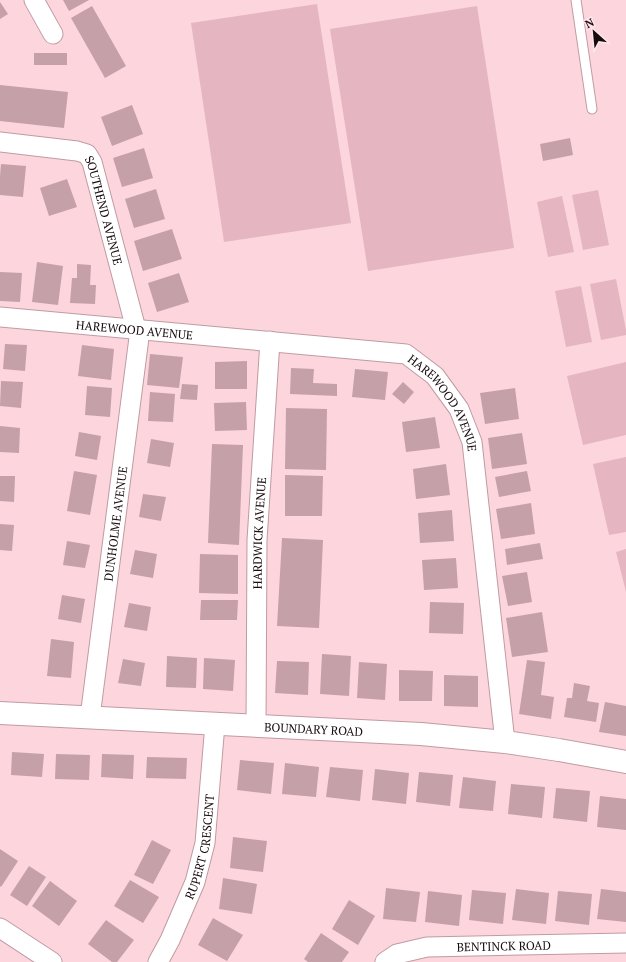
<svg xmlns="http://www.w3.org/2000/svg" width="626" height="962" viewBox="0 0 626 962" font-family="'PT Serif',serif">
<rect width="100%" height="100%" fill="#fcd5dd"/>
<path fill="#e5b6c1" d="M 317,4 L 351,223 L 224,242 L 191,23 Z
M 477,6 L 514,248 L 368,271 L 330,29 Z
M 598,190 L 609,245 L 583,250 L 572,195 Z
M 562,196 L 574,252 L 548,257 L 537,202 Z
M 616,279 L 626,330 L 626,335 L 601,340 L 590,284 Z
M 581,286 L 592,342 L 566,347 L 555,291 Z
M 626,362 L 626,435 L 583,445 L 567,376 Z
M 626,457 L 626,532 L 609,535 L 593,464 Z
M 626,549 L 626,592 L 616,552 Z"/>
<path fill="#c5a0a8" d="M 63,0 L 89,0 L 69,11 Z
M 0,2 L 8,14 L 0,19 Z
M 92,6 L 126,66 L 105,78 L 71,18 Z
M 34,53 L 67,53 L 67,65 L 34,65 Z
M 0,85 L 68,92 L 64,128 L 0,121 Z
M 132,105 L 143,134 L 112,146 L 101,117 Z
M 570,138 L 573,155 L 543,161 L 540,144 Z
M 144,148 L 153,178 L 122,187 L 113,158 Z
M 1,164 L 26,166 L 23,197 L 0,195 L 0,176 Z
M 67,179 L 77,207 L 49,216 L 40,188 Z
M 156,189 L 165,219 L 134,228 L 125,199 Z
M 172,229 L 182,259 L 143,271 L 134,241 Z
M 37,262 L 63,266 L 58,305 L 32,302 Z
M 77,264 L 91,265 L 90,285 L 96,285 L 95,304 L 70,303 L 72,278 L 77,278 Z
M 0,272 L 22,273 L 20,302 L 0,301 Z
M 179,273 L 189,302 L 157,312 L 148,283 Z
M 5,344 L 27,345 L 25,371 L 3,369 Z
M 82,345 L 114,349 L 111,380 L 78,376 Z
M 150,354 L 183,357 L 179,388 L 147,385 Z
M 247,361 L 247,389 L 215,389 L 215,362 Z
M 291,368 L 314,369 L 313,383 L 337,384 L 337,396 L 290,394 Z
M 355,369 L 388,372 L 385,400 L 352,397 Z
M 1,381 L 23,382 L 21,408 L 0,406 Z
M 403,382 L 414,392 L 404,404 L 392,394 Z
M 182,384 L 198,385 L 197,400 L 180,399 Z
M 87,386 L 112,388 L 110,417 L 85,415 Z
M 515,388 L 519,419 L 485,424 L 480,393 Z
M 150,392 L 175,394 L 173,422 L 148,421 Z
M 246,402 L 247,430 L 215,431 L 214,403 Z
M 286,408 L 327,409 L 326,470 L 285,469 Z
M 435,417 L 440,448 L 406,452 L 402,422 Z
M 0,426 L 20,428 L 19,453 L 0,452 Z
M 79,432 L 101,436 L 97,460 L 75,456 Z
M 522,433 L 527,464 L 492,469 L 488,438 Z
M 151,439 L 174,443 L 170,467 L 147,463 Z
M 212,444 L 243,445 L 239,545 L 208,543 Z
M 446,464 L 450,495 L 416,499 L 413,469 Z
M 74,471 L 97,475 L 90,515 L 67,511 Z
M 527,471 L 531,491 L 499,497 L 495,477 Z
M 285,475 L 323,476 L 322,516 L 285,516 Z
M 0,476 L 15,476 L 14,502 L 0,501 Z
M 143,494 L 166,497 L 161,521 L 139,517 Z
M 531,503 L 535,534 L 501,539 L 496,509 Z
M 452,510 L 454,541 L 420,543 L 418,513 Z
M 0,524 L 14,525 L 12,551 L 0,550 Z
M 282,538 L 323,540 L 319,628 L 277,626 Z
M 67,541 L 90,545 L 85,568 L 63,565 Z
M 540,543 L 543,559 L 507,565 L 505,549 Z
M 135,550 L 157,554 L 153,578 L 130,574 Z
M 200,554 L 238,555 L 238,594 L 199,593 Z
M 456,558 L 458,588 L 424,590 L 422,560 Z
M 527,572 L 532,602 L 508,606 L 502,576 Z
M 62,595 L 85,599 L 81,623 L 58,619 Z
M 201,600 L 238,600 L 237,620 L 200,620 Z
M 430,602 L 464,603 L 463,634 L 429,633 Z
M 129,603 L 151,607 L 147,631 L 124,627 Z
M 542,612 L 548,652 L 512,657 L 506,618 Z
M 51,639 L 74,642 L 71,678 L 47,676 Z
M 322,654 L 351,656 L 349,696 L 320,694 Z
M 167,656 L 197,658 L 196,688 L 166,687 Z
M 204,658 L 235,660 L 233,691 L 203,689 Z
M 123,659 L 145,663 L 141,686 L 118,683 Z
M 527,660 L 545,662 L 541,695 L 554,697 L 551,719 L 519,714 Z
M 277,661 L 309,662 L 308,695 L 275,693 Z
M 359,662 L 387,664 L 385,700 L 357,698 Z
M 399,670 L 433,671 L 432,701 L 399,701 Z
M 444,675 L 478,676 L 478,707 L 444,706 Z
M 574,683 L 590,686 L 587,701 L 599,703 L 596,722 L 564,717 L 567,698 L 572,698 Z
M 605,702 L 626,706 L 626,736 L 599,732 Z
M 12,752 L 44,754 L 42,777 L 11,775 Z
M 56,754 L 90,755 L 89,780 L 55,779 Z
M 102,754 L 134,755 L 133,779 L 101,777 Z
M 147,757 L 187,758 L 186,779 L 146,778 Z
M 240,760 L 274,763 L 271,794 L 237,790 Z
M 285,763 L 319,767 L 316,797 L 282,794 Z
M 330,767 L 363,770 L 360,801 L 326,797 Z
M 375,769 L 409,773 L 406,804 L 372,800 Z
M 419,772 L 453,775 L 450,806 L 416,802 Z
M 463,777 L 496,781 L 493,811 L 459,808 Z
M 511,784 L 545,787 L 542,818 L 508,814 Z
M 556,788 L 590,791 L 587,822 L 553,818 Z
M 600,796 L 626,799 L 626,830 L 597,827 Z
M 233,837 L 267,841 L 263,872 L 230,868 Z
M 152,840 L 171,850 L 153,884 L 134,875 Z
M 0,849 L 18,861 L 1,887 L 0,886 Z
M 29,866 L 46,877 L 27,906 L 10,895 Z
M 223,878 L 257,884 L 252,914 L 219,909 Z
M 130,880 L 159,897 L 143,923 L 114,906 Z
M 50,881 L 77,901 L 59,926 L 32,906 Z
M 386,888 L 420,892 L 416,922 L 383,919 Z
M 516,889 L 549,893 L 546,924 L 512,920 Z
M 601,889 L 626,892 L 626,922 L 597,919 Z
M 472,890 L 506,893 L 503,924 L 469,920 Z
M 428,891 L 462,895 L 459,926 L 425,922 Z
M 558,891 L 592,894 L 589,925 L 555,921 Z
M 349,900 L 375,916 L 358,945 L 332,929 Z
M 213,918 L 243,935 L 227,961 L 198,945 Z
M 106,920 L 134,940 L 117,962 L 112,962 L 88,944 Z
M 321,933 L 349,952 L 342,962 L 308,962 L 304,959 Z"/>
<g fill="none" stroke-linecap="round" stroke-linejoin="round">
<defs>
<path id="service" d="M 576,0 L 592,109"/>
<g id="minor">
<path d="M 34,0 L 53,34"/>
<path id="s1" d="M 0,142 L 77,151 L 87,154 L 92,162 L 136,329"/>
<path id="s2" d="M 0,317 L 406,354 L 435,376 L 459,409 L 472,442 L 505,742"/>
<path id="s3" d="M 90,717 L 140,330"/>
<path id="s4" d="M 256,726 L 257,540 L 270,341"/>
<path d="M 0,928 L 52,962"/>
<path id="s5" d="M 158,962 L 170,940 L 195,882 L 205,843 L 215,724"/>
<path id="s6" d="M 385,962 L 397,954 L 427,947 L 626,943"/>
</g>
<g id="tertiary">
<path id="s7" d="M 0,713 L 421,734 L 505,742 L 559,750 L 626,762"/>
</g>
</defs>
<use href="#service" stroke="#c09ba3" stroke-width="11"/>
<use href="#minor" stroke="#c09ba3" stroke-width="21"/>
<use href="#tertiary" stroke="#c09ba3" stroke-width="24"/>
<use href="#service" stroke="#fff" stroke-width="9"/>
<use href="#minor" stroke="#fff" stroke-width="19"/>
<use href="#tertiary" stroke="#fff" stroke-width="22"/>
</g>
<g text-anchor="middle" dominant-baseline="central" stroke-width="3" stroke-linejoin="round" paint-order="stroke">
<g font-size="12" fill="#180b0e" stroke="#fee6ec">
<text stroke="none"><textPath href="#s1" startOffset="147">SOUTHEND AVENUE</textPath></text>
<text stroke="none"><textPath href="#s2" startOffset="135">HAREWOOD AVENUE</textPath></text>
<text stroke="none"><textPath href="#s2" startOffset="471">HAREWOOD AVENUE</textPath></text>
<text stroke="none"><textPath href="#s3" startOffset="195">DUNHOLME AVENUE</textPath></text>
<text stroke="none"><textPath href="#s4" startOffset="193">HARDWICK AVENUE</textPath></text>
<text stroke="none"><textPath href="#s7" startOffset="314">BOUNDARY ROAD</textPath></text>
<text stroke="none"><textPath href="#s5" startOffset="124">RUPERT CRESCENT</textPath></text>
<text stroke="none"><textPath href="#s6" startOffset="122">BENTINCK ROAD</textPath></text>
</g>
</g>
<g transform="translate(594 32) rotate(333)" stroke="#fee6ec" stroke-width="3" paint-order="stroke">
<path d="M0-3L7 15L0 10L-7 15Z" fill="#180b0e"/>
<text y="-6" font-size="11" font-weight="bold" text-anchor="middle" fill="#180b0e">N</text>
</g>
</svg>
